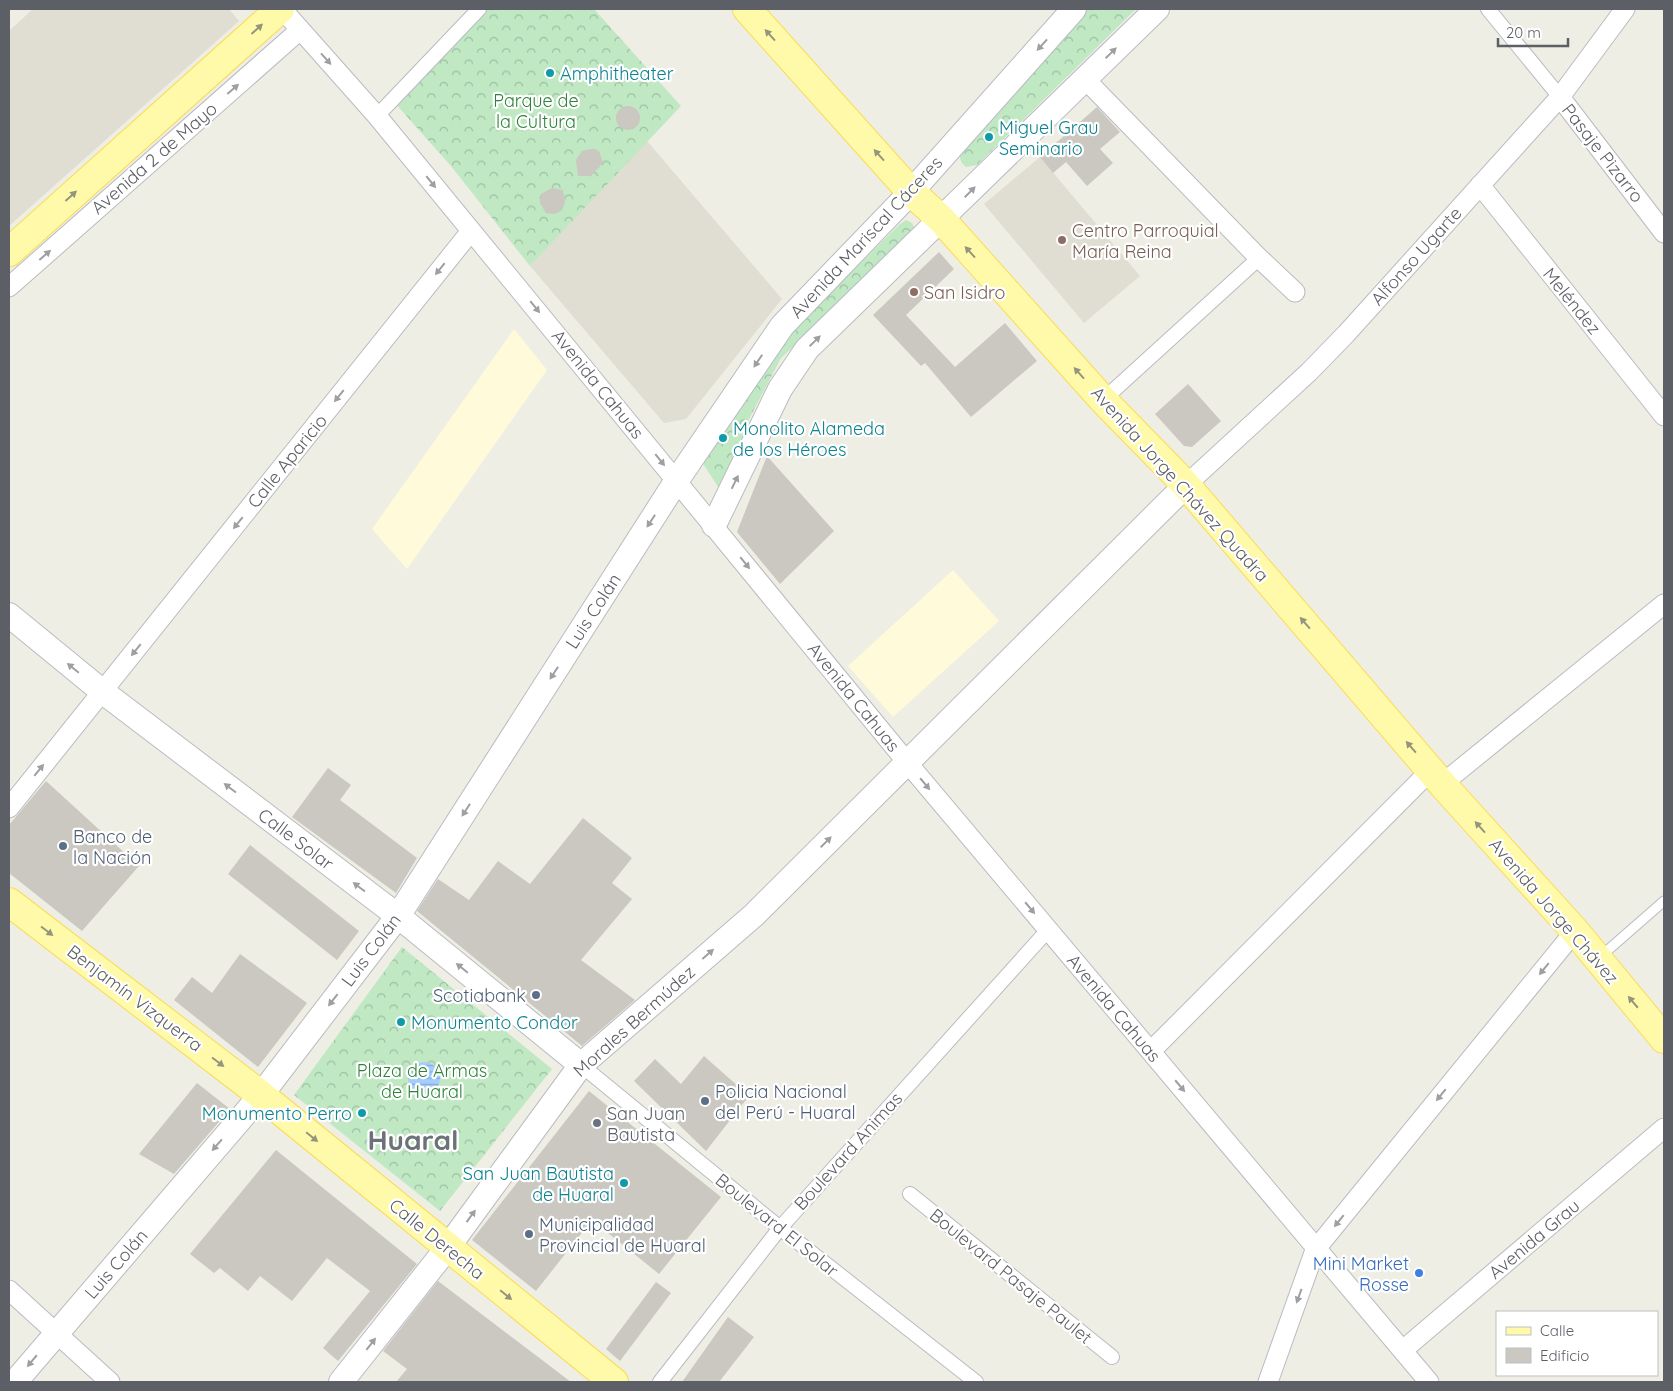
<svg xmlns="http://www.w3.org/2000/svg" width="1673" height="1391" viewBox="0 0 1673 1391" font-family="Quicksand,sans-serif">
<defs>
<pattern id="forest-crowns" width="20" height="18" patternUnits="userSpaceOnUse" patternTransform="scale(1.25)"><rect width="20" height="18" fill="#bfe8c3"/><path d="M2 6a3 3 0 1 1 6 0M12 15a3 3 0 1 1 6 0" fill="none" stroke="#9ebfa2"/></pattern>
<pattern id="water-rules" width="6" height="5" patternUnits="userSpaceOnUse" patternTransform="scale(1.25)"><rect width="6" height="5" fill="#a4ceff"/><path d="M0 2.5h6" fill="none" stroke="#89aad2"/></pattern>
</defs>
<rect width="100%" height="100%" fill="#efeee4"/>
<path fill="#fffad9" d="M 514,329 L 547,370 L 407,569 L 372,529 Z
M 953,570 L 999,621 L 893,717 L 848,666 Z"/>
<path fill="#e0ddd2" d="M 33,9 L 229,9 L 239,21 L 9,226 L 9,31 Z
M 647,141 L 782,299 L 686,419 L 664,423 L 530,266 Z
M 1040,157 L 1140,276 L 1084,323 L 984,204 Z"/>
<path fill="url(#forest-crowns)" d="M 480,9 L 594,9 L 681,106 L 530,266 L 451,166 L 393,101 Z
M 1086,9 L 1136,9 L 977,165 L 966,167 C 958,161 959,154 963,145 Z
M 906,220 L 912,223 L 915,229 L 841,303 L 781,358 L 749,419 L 722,493 L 702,462 L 778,345 L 900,224 Z
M 402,947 L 552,1069 L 440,1211 L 294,1095 Z"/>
<path fill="url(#water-rules)" d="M408 1078a16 16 0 1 1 32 0a16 16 0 1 1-32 0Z"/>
<path fill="#cac8c1" d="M616 118a12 12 0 1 1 24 0a12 12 0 1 1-24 0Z
M 1097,107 L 1120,132 L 1100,149 L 1113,163 L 1087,186 L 1066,162 L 1053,173 L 1040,157 Z
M 591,149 L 599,151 L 603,163 L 591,176 L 578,176 L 576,160 L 582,151 Z
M 552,188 L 563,190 L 565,202 L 562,210 L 555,214 L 546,213 L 540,203 L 541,194 Z
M 939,252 L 954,269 L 906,315 L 955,367 L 1005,323 L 1037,361 L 971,417 L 925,363 L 921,366 L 873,315 Z
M 1188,384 L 1221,421 L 1192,447 L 1184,446 L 1155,414 Z
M 767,456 L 834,531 L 780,584 L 737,532 Z
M 328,768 L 351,785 L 340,800 L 417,858 L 396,893 L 292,817 Z
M 46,781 L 139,866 L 82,931 L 9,873 L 9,825 Z
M 583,818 L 632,858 L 612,883 L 632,899 L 581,960 L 635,1000 L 582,1046 L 417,911 L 438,879 L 469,900 L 498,861 L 530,884 Z
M 250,845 L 359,931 L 337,960 L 228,874 Z
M 240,954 L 307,1003 L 258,1067 L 174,1000 L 192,977 L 212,993 Z
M 704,1056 L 749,1096 L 706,1151 L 634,1081 L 655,1059 L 681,1084 Z
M 197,1083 L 230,1109 L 174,1174 L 139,1154 Z
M 589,1091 L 721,1197 L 659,1274 L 592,1220 L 536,1291 L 472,1240 Z
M 276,1150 L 417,1264 L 338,1361 L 323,1348 L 370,1291 L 327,1258 L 292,1301 L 260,1276 L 248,1291 L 220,1268 L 214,1273 L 190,1254 Z
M 438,1281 L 517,1341 L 571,1382 L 396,1382 L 407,1369 L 383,1351 Z
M 656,1282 L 671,1293 L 620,1361 L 606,1349 Z
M 728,1317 L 754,1337 L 719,1382 L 682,1382 Z"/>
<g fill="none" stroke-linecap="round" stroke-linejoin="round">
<defs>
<path id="service" d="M 1600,957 L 1664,901"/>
<path id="pedestrian" d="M 1488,9 L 1560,97
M 377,116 L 479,9
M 1103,400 L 1259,258
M 581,1065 L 780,1228 L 976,1382
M 910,1194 L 1112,1357
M 660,1382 L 780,1228 L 1048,930"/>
<path id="minor" d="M 282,9 L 377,116 L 906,761 L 1429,1382
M 1085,79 L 1259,258 L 1295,292
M 1560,97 L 1664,233
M 1480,185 L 1664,416
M 9,287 L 300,30
M 1186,485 L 1309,372 L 1346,334 L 1560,97 L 1625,9
M 1442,784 L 1664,604
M 9,808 L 471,231
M 1151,1051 L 1431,770
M 9,1290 L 110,1382
M 1403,1350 L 1664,1128
M 1268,1382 L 1315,1250 L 1575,931"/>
<path id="tertiary" d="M 714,525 L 780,389 L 807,349 L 1157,9
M 9,615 L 103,692 L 398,916 L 581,1065
M 15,1382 L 261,1095 L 398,916 L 677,480 L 782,326 L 911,192 L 1074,9
M 341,1382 L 448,1247 L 581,1065 L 754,915 L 1186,485"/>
<path id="primary" d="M 747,9 L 911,192 L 942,220 L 1103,400 L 1186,485 L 1442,784 L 1575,931 L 1664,1039
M 9,252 L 280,9
M 9,902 L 261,1095 L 614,1382"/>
</defs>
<use href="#service" stroke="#b9bbc1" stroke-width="11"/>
<use href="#pedestrian" stroke="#b9bbc1" stroke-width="16"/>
<use href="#minor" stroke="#b9bbc1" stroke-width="21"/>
<use href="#tertiary" stroke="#b9bbc1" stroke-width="26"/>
<use href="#primary" stroke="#f9dc53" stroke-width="30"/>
<use href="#service" stroke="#fff" stroke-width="9"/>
<use href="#pedestrian" stroke="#fff" stroke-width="14"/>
<use href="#minor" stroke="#fff" stroke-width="19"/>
<use href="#tertiary" stroke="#fff" stroke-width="24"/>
<use href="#primary" stroke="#fffaa9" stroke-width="28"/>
</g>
<defs><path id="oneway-solid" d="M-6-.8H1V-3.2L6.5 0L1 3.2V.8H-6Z" transform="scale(1.25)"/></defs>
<g fill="#95957d">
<use href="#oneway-solid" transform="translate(257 29) rotate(-42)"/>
<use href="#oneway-solid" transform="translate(770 35) rotate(-132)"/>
<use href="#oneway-solid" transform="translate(879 155) rotate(-132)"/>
<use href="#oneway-solid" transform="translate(71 196) rotate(-42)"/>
<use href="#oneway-solid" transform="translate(970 252) rotate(-132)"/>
<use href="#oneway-solid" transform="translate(1079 373) rotate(-132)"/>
<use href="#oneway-solid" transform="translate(1305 623) rotate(-131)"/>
<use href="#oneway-solid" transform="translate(1411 747) rotate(-131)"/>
<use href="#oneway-solid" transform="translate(1480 827) rotate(-132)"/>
<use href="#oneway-solid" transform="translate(47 931) rotate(37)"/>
<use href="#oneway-solid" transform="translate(1633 1002) rotate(-130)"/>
<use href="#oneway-solid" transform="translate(218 1062) rotate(37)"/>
<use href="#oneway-solid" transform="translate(312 1137) rotate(39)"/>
<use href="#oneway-solid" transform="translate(506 1295) rotate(39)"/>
</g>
<g fill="#9d9fa3">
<use href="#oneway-solid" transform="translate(1042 45) rotate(132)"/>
<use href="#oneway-solid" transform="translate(1111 53) rotate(-44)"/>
<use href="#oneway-solid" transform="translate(326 59) rotate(48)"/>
<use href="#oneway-solid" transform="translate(233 89) rotate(-41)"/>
<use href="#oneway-solid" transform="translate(431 182) rotate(51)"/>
<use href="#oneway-solid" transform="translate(970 192) rotate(-45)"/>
<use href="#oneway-solid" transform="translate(45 255) rotate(-41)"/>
<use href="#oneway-solid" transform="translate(440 269) rotate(129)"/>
<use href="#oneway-solid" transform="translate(535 307) rotate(51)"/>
<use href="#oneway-solid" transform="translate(815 341) rotate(-44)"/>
<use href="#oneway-solid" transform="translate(758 361) rotate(124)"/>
<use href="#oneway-solid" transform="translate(339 396) rotate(129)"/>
<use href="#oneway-solid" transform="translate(660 460) rotate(51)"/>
<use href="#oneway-solid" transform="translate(735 482) rotate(-64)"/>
<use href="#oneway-solid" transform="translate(651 521) rotate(123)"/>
<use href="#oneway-solid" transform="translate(238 523) rotate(129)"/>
<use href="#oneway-solid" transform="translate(745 563) rotate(51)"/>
<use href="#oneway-solid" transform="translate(136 650) rotate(129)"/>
<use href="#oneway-solid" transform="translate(73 668) rotate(-141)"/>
<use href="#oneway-solid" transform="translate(554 673) rotate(123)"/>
<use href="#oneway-solid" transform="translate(39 770) rotate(-51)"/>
<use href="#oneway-solid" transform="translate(925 784) rotate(50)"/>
<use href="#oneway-solid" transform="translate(230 788) rotate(-143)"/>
<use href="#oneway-solid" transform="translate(466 810) rotate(123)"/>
<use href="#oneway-solid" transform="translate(826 842) rotate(-45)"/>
<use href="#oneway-solid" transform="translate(359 887) rotate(-143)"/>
<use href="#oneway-solid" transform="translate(1030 908) rotate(50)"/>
<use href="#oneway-solid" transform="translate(708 954) rotate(-41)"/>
<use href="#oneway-solid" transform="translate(462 968) rotate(-141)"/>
<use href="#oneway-solid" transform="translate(1544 969) rotate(129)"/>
<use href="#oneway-solid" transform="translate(333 1000) rotate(128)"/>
<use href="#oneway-solid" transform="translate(1180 1086) rotate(50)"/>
<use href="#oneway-solid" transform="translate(1441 1095) rotate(129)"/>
<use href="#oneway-solid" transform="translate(217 1145) rotate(131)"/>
<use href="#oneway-solid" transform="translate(471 1216) rotate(-54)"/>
<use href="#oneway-solid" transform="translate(1339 1221) rotate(129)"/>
<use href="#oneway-solid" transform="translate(1299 1296) rotate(110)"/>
<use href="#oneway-solid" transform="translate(371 1344) rotate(-52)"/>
<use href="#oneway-solid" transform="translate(32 1361) rotate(130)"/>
</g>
<g fill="#0f9aa8" stroke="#fff" stroke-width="2">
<circle cx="550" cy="73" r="5"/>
<circle cx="989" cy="137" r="5"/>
<circle cx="723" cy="438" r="5"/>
<circle cx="401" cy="1022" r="5"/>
<circle cx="362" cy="1113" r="5"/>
<circle cx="624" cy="1183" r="5"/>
</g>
<g fill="#8d6e63" stroke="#fff" stroke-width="2">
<circle cx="1062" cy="240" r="5"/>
<circle cx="914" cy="292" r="5"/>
</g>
<g fill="#5c6f8a" stroke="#fff" stroke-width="2">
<circle cx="63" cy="846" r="5"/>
<circle cx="536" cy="995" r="5"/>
<circle cx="705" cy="1101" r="5"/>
<circle cx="529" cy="1234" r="5"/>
</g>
<circle fill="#6b7280" stroke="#fff" stroke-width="2" cx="597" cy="1123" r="5"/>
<circle fill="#3f7fe0" stroke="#fff" stroke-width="2" cx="1419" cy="1273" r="5"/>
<g text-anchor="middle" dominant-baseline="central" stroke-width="4.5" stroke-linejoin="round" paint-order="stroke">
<g font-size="18" fill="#0d838f" stroke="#fff" text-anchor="start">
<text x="560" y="73">Amphitheater</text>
<text x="999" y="127">Miguel Grau<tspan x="999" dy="21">Seminario</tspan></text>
<text x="733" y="428">Monolito Alameda<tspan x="733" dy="21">de los Héroes</tspan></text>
<text x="411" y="1022">Monumento Condor</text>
<text x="352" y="1113" text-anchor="end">Monumento Perro</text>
<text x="614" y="1173" text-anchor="end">San Juan Bautista<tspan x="614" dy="21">de Huaral</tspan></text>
</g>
<g font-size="18" fill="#2f823b" stroke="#fff">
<text x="536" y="100">Parque de<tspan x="536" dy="21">la Cultura</tspan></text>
<text x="422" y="1070">Plaza de Armas<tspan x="422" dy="21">de Huaral</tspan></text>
</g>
<g font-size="18" fill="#5c5f65" stroke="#fff">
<text transform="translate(1603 153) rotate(52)">Pasaje Pizarro</text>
<text transform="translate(154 158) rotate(-41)">Avenida 2 de Mayo</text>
<text transform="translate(866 237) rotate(-47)">Avenida Mariscal Cáceres</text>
<text transform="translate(1416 256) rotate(-48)">Alfonso Ugarte</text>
<text transform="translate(1572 301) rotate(51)">Meléndez</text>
<text transform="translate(598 384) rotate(51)">Avenida Cahuas</text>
<text transform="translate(287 461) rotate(-51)">Calle Aparicio</text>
<text transform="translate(1180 484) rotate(48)">Avenida Jorge Chávez Quadra</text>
<text transform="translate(593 611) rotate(-57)">Luis Colán</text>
<text transform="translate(854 697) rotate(51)">Avenida Cahuas</text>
<text transform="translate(296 839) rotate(37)">Calle Solar</text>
<text transform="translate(1554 911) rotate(49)">Avenida Jorge Chávez</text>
<text transform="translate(371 950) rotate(-53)">Luis Colán</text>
<text transform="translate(135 998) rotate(37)">Benjamín Vizquerra</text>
<text transform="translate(1114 1008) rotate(50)">Avenida Cahuas</text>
<text transform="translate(634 1021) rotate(-42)">Morales Bermúdez</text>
<text transform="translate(848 1151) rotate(-48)">Boulevard Animas</text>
<text transform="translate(777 1225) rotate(39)">Boulevard El Solar</text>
<text transform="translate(437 1239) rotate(39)">Calle Derecha</text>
<text transform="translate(1534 1239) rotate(-40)">Avenida Grau</text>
<text transform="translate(116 1264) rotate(-49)">Luis Colán</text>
<text transform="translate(1011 1276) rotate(39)">Boulevard Pasaje Paulet</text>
</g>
<g font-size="18" fill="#785e54" stroke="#fff" text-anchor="start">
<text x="1072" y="230">Centro Parroquial<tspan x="1072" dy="21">María Reina</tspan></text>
<text x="924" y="292">San Isidro</text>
</g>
<g font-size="18" fill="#4e5e75" stroke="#fff" text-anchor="start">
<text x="73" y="836">Banco de<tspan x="73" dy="21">la Nación</tspan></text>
<text x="526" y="995" text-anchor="end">Scotiabank</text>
<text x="715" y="1091">Policia Nacional<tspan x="715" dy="21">del Perú - Huaral</tspan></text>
<text x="539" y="1224">Municipalidad<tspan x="539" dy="21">Provincial de Huaral</tspan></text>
</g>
<g font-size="18" fill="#5b616d" stroke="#fff" text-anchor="start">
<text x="607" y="1113">San Juan<tspan x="607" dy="21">Bautista</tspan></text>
</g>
<g font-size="18" fill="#366cbe" stroke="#fff" text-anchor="end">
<text x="1409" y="1263">Mini Market<tspan x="1409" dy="21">Rosse</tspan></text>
</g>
<g font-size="28" font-weight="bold" fill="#6d7178" stroke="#fff">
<text x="413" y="1139">Huaral</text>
</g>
</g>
<rect width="1673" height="1391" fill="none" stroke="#5c5f65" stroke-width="20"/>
<rect x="1496" y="1311" width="162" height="65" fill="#ffffff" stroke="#bebfc1"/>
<rect x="1506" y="1327" width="25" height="8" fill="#fffaa9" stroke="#bebfc1"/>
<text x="1540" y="1336" font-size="15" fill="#5c5f65">Calle</text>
<rect x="1506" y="1348" width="25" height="15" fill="#cac8c1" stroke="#bebfc1"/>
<text x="1540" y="1361" font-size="15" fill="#5c5f65">Edificio</text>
<path d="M1498 38v8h70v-8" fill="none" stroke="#5c5f65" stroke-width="2.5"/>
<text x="1506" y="38" font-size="15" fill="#5c5f65" stroke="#ffffff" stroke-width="4" paint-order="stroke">20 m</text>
</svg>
